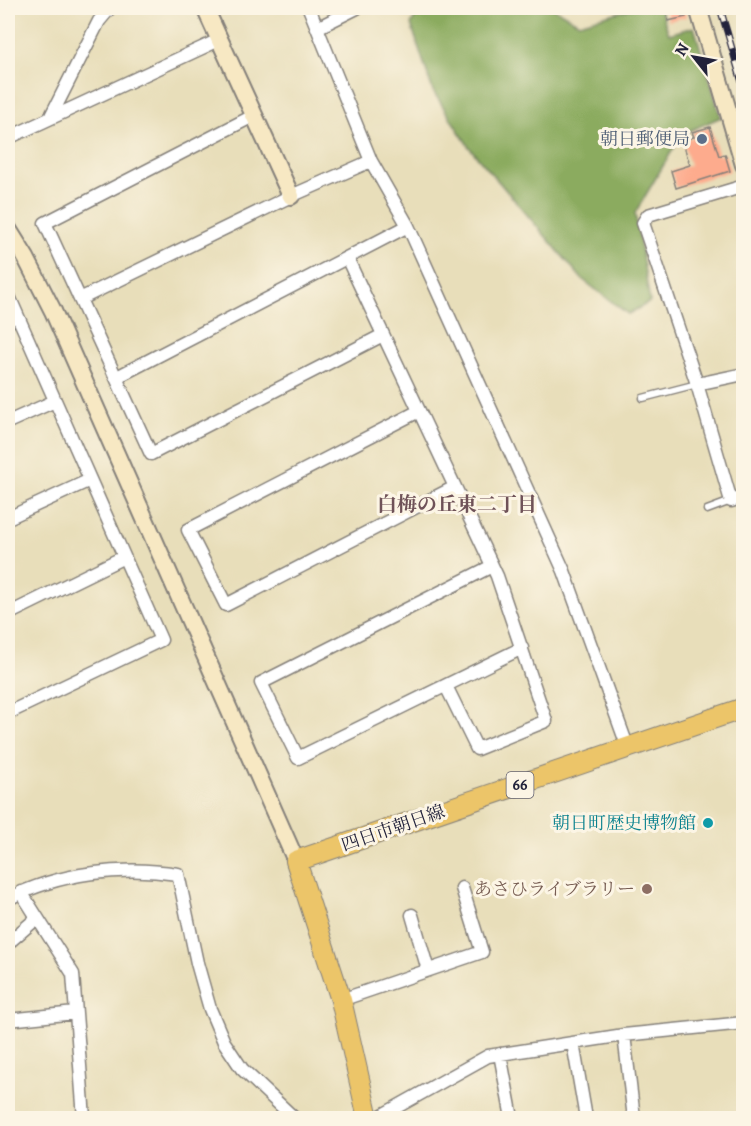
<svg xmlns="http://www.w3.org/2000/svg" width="751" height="1126" viewBox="0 0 751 1126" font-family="Alegreya,'Noto Serif JP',serif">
<rect width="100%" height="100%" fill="#fcf5e5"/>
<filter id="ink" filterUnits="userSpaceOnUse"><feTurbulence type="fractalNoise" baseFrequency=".0167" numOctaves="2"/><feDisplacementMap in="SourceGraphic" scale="12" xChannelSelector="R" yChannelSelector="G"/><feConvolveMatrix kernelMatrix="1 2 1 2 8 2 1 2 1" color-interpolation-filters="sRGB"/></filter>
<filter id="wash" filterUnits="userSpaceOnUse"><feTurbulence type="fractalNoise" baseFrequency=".008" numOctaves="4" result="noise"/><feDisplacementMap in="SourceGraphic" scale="24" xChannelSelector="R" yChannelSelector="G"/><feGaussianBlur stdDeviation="1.35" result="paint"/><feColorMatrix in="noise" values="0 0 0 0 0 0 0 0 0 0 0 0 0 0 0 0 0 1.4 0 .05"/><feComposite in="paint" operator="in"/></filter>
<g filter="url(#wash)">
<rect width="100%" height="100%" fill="#e8deba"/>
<path fill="#8bab5f" stroke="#56664d" stroke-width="1.5" d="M 422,8 L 553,8 L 579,23 L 634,8 L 660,8 L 669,34 L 694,27 L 721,117 L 682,134 L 635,213 L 650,302 L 628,314 L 582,279 L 469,147 L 433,91 L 411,24 Z"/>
<g id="blocks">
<path fill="#fdab8d" d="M 666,8 L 684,8 L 686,17 L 668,21 Z
M 710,127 L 719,156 L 725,154 L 730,171 L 676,188 L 671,171 L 690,165 L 682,140 L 694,137 L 692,132 Z"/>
</g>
</g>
<g filter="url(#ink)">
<use href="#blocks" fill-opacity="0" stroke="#85807a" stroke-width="1.5"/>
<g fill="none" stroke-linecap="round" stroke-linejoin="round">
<defs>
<path id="lane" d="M 643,398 L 697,384
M 707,510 L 731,501"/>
<path id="street" d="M 309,8 L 371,161 L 408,226 L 564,571 L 628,748
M 319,27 L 357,8
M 255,115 L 45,223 L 151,454 L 383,335
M 51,116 L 99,21 L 110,8
M 8,138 L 219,40
M 744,186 L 648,215 L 643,223 L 697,384 L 731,501 L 744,497
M 347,258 L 497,576 L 546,721 L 477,749 L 446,686
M 8,294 L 161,640 L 8,713
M 82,298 L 291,196 L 371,161
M 8,323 L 14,309
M 117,377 L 408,226
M 697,384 L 744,374
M 419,411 L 188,530 L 226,605 L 455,487
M 8,422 L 55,401
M 8,518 L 90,480
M 492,566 L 261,683 L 298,758 L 522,648
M 8,614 L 124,557
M 21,892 L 73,974 L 84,1118
M 8,899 C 58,873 122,865 178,874 L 197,963 L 210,1009 L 224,1042 L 242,1069 L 294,1118
M 412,915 L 428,970
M 8,943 L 37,918
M 341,1000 L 482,952 L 462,888
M 8,1020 L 75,1013
M 624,1035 L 634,1118
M 573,1043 L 586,1118
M 500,1054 L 512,1118
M 377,1118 L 488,1056 L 624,1035 L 744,1023"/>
<path id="secondary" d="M 205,8 L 291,196
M 698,8 L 744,165
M 8,229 L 26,258 L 53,311 L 296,861"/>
<path id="primary" d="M 368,1118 L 341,1000 L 296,861 L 744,708"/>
</defs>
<use href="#lane" stroke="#85807a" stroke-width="9"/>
<use href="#street" stroke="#85807a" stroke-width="15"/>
<use href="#secondary" stroke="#85807a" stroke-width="20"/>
<use href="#primary" stroke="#85807a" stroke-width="22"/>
<use href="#lane" stroke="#fff" stroke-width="6"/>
<use href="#street" stroke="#fff" stroke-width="12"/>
<use href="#secondary" stroke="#f7e8c3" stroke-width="16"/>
<use href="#primary" stroke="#ecc569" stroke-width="20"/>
<defs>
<path id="rail" d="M 720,8 L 744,89"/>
</defs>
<use href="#rail" stroke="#22223b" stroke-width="7"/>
<use href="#rail" stroke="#fcf5e5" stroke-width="4.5" stroke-dasharray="14" stroke-linecap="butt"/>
</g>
</g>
<circle fill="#5c6f8a" stroke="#fcf5e5" stroke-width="2" cx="702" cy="139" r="6"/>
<circle fill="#0f9aa8" stroke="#fcf5e5" stroke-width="2" cx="708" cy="823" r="6"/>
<circle fill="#8d6e63" stroke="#fcf5e5" stroke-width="2" cx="647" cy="889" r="6"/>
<g text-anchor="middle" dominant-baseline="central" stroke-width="6" stroke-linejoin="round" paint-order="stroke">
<rect fill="#fcf5e5" stroke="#63616e" stroke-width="1.5" x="506.5" y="772" width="27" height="26" rx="4.5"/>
<g font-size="16" font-weight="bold" fill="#22223b">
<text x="520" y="785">66</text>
</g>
<g font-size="18" fill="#4e5e75" stroke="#fcf5e5" text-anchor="end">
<text x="690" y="139">朝日郵便局</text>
</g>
<g font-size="18" fill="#0d838f" stroke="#fcf5e5" text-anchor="end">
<text x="696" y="823">朝日町歴史博物館</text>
</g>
<g font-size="18" fill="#22223b" stroke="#fcf5e5">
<text transform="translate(393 828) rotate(-19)">四日市朝日線</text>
</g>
<g font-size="18" fill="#785e54" stroke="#fcf5e5" text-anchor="end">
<text x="635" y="889">あさひライブラリー</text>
</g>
<g font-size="20" font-weight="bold" fill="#6f5258" stroke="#fcf5e5">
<text x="457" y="504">白梅の丘東二丁目</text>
</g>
</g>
<rect width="751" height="1126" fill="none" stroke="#fcf5e5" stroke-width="30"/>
<g transform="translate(694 57) rotate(301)" stroke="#fcf5e5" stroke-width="4.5" paint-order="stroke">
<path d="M0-4.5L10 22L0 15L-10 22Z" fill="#22223b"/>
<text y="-9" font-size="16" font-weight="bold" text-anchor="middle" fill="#22223b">N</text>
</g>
</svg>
